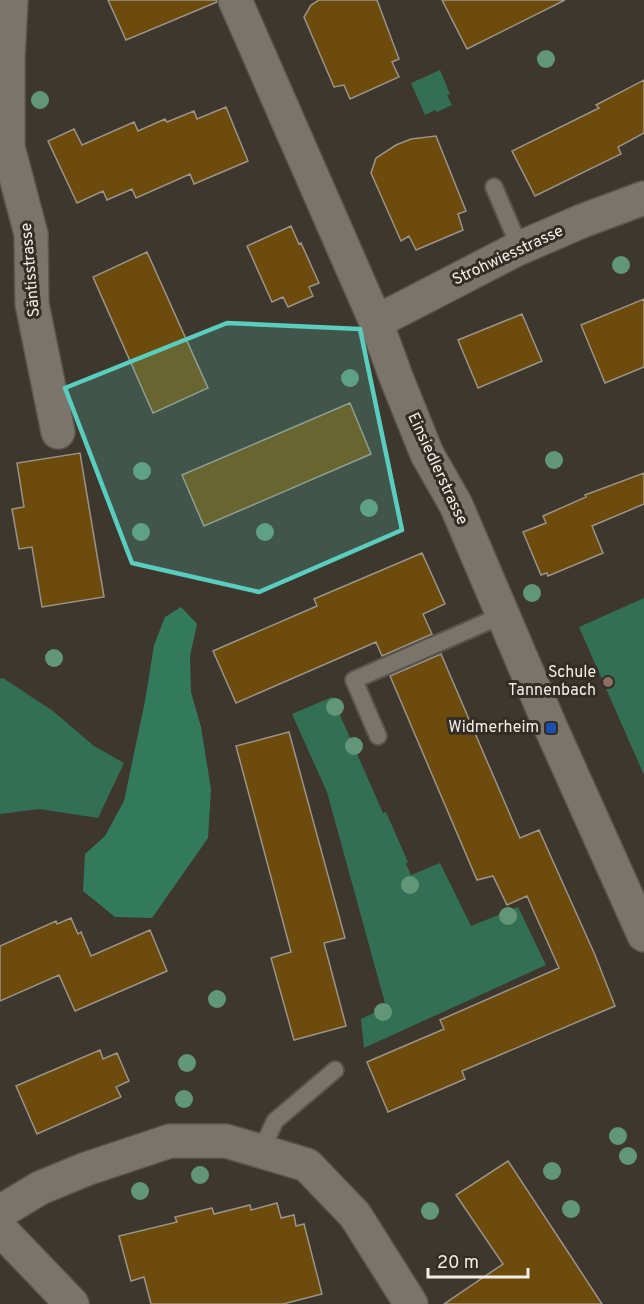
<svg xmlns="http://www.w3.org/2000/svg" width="644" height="1304" viewBox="0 0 644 1304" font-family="Overpass,sans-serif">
<rect width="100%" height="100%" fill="#3d372e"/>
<path fill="#336f55" d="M 440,70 L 450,94 L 447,95 L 452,105 L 437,112 L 435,110 L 425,115 L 411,83 Z
M 644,598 L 644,775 L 579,627 Z
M 3,678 L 53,711 L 94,746 L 124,763 L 98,818 L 39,809 L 0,814 L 0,679 Z
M 332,697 L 383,813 L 386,812 L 408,862 L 406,864 L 411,875 L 440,863 L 471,926 L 518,907 L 546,965 L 364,1048 L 361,1019 L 386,1007 L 327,792 L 292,714 Z"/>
<path fill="#33795c" d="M 181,607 L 197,624 L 190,656 L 191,692 L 201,727 L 211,789 L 208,838 L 152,918 L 115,917 L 83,891 L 85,854 L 105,836 L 124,801 L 145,701 L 154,645 L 165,617 Z"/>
<path fill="#6c4b0d" stroke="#9b948a" stroke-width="1.5" d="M 108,0 L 217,0 L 217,2 L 126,40 Z
M 319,0 L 377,0 L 399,59 L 392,62 L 399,77 L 350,99 L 344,85 L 334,87 L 304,17 L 311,5 Z
M 442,0 L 565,0 L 467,49 Z
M 644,80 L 644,133 L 618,147 L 621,154 L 535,196 L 512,151 L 599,108 L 596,105 Z
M 226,107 L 248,161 L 194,184 L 190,174 L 136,198 L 132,189 L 107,200 L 103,191 L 77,203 L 48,141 L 74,129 L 82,145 L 134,122 L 138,131 L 165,119 L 167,122 L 194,111 L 197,119 Z
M 436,136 L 466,211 L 458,214 L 463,230 L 416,250 L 409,236 L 401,241 L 371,173 L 376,158 L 396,145 L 411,139 Z
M 291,226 L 299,244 L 301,243 L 319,283 L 309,287 L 313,296 L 288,307 L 283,297 L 272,302 L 247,246 Z
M 147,252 L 208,388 L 153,413 L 93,277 Z
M 644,299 L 644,367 L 605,383 L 581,325 Z
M 522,314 L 542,361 L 478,388 L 458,340 Z
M 350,403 L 371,454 L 204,526 L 182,475 Z
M 80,453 L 104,597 L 42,607 L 32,547 L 19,549 L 12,509 L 24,507 L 17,463 Z
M 644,473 L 644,504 L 592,526 L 603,553 L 548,576 L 547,573 L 541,575 L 523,532 L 546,523 L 543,516 L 586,497 L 585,495 Z
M 422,553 L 445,604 L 423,614 L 432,634 L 382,656 L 376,642 L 236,703 L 213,651 L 317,606 L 314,599 Z
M 441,654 L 520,838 L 539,830 L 595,955 L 615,1006 L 462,1071 L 465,1079 L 388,1112 L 367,1062 L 444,1029 L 440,1020 L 559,968 L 527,896 L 507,905 L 493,876 L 477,880 L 390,676 Z
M 289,732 L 345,938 L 324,943 L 346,1026 L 294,1040 L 271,958 L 291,952 L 236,746 Z
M 71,918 L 78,934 L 81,932 L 91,956 L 150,930 L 167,971 L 75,1011 L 59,975 L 0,1001 L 0,946 L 56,921 L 57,924 Z
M 100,1050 L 103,1059 L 117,1053 L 129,1081 L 116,1087 L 121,1097 L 37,1134 L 16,1086 Z
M 508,1161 L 566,1249 L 602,1304 L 444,1304 L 503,1264 L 456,1195 Z
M 277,1203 L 281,1218 L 294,1215 L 296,1226 L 304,1224 L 322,1294 L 283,1304 L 151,1304 L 144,1277 L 131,1281 L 119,1236 L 177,1222 L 175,1217 L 212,1208 L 214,1214 L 250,1205 L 251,1210 Z"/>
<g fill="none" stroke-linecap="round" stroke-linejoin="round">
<defs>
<path id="service" d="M 494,187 L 520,248
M 378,736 L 354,680 L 503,615
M 261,1151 L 275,1121 L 335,1070"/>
<path id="minor" d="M 11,0 L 8,58 L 8,147 L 31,234 L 32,304 L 58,432
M 376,322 L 515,250 L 582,221 L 644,198
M 0,1212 L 40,1188 L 86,1169 L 170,1141 L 226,1141 L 307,1165 L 355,1215 L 411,1304
M 0,1229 L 72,1304"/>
<path id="secondary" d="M 235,0 L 376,322 L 396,377 L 427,454 L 456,505 L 551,728 L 644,935"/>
</defs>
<use href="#service" stroke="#59544c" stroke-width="20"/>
<use href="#minor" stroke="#59544c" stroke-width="36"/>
<use href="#secondary" stroke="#59544c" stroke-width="36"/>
<use href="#service" stroke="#7b746b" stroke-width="16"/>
<use href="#minor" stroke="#7b746b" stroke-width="33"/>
<use href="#secondary" stroke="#7b746b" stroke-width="33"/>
</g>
<g fill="#619679">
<circle cx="546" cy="59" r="9"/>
<circle cx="40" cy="100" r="9"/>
<circle cx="621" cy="265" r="9"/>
<circle cx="350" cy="378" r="9"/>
<circle cx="554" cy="460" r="9"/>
<circle cx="142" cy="471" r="9"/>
<circle cx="369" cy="508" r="9"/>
<circle cx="141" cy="532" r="9"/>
<circle cx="265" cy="532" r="9"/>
<circle cx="532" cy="593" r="9"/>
<circle cx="54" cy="658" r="9"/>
<circle cx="335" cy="707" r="9"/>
<circle cx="354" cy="746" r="9"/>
<circle cx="410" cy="885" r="9"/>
<circle cx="508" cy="916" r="9"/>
<circle cx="217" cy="999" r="9"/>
<circle cx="383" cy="1012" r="9"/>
<circle cx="187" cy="1063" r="9"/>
<circle cx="184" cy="1099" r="9"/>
<circle cx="618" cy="1136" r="9"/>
<circle cx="628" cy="1156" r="9"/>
<circle cx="552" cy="1171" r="9"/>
<circle cx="200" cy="1175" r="9"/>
<circle cx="140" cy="1191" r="9"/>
<circle cx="571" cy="1209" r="9"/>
<circle cx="430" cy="1211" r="9"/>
</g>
<path fill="#59cebe" fill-opacity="0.2" stroke="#59cebe" stroke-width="4.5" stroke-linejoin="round" d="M 227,323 L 360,329 L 402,530 L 259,592 L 132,563 L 65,388 Z"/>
<circle fill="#8d6e63" stroke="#332d25" stroke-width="2" cx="608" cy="682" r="6"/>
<rect fill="#1a4fb4" stroke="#332d25" stroke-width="2" x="545" y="722" width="12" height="12" rx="3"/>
<g text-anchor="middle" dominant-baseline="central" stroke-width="6" stroke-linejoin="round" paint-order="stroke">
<g font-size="16" fill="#f1ede7" stroke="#332d25">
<text transform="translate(508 256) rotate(-25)">Strohwiesstrasse</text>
<text transform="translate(31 270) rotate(-95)">Säntisstrasse</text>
<text transform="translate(437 469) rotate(65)">Einsiedlerstrasse</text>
</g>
<g font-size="16" fill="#f1ede7" stroke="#332d25" text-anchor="end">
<text x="596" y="673">Schule<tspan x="596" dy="18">Tannenbach</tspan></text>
<text x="539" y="728">Widmerheim</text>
</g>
</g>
<path d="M428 1268v9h100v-9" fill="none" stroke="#f1ede7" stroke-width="3"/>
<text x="437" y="1268" font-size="18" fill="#f1ede7" stroke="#332d25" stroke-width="4.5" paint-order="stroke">20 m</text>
</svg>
